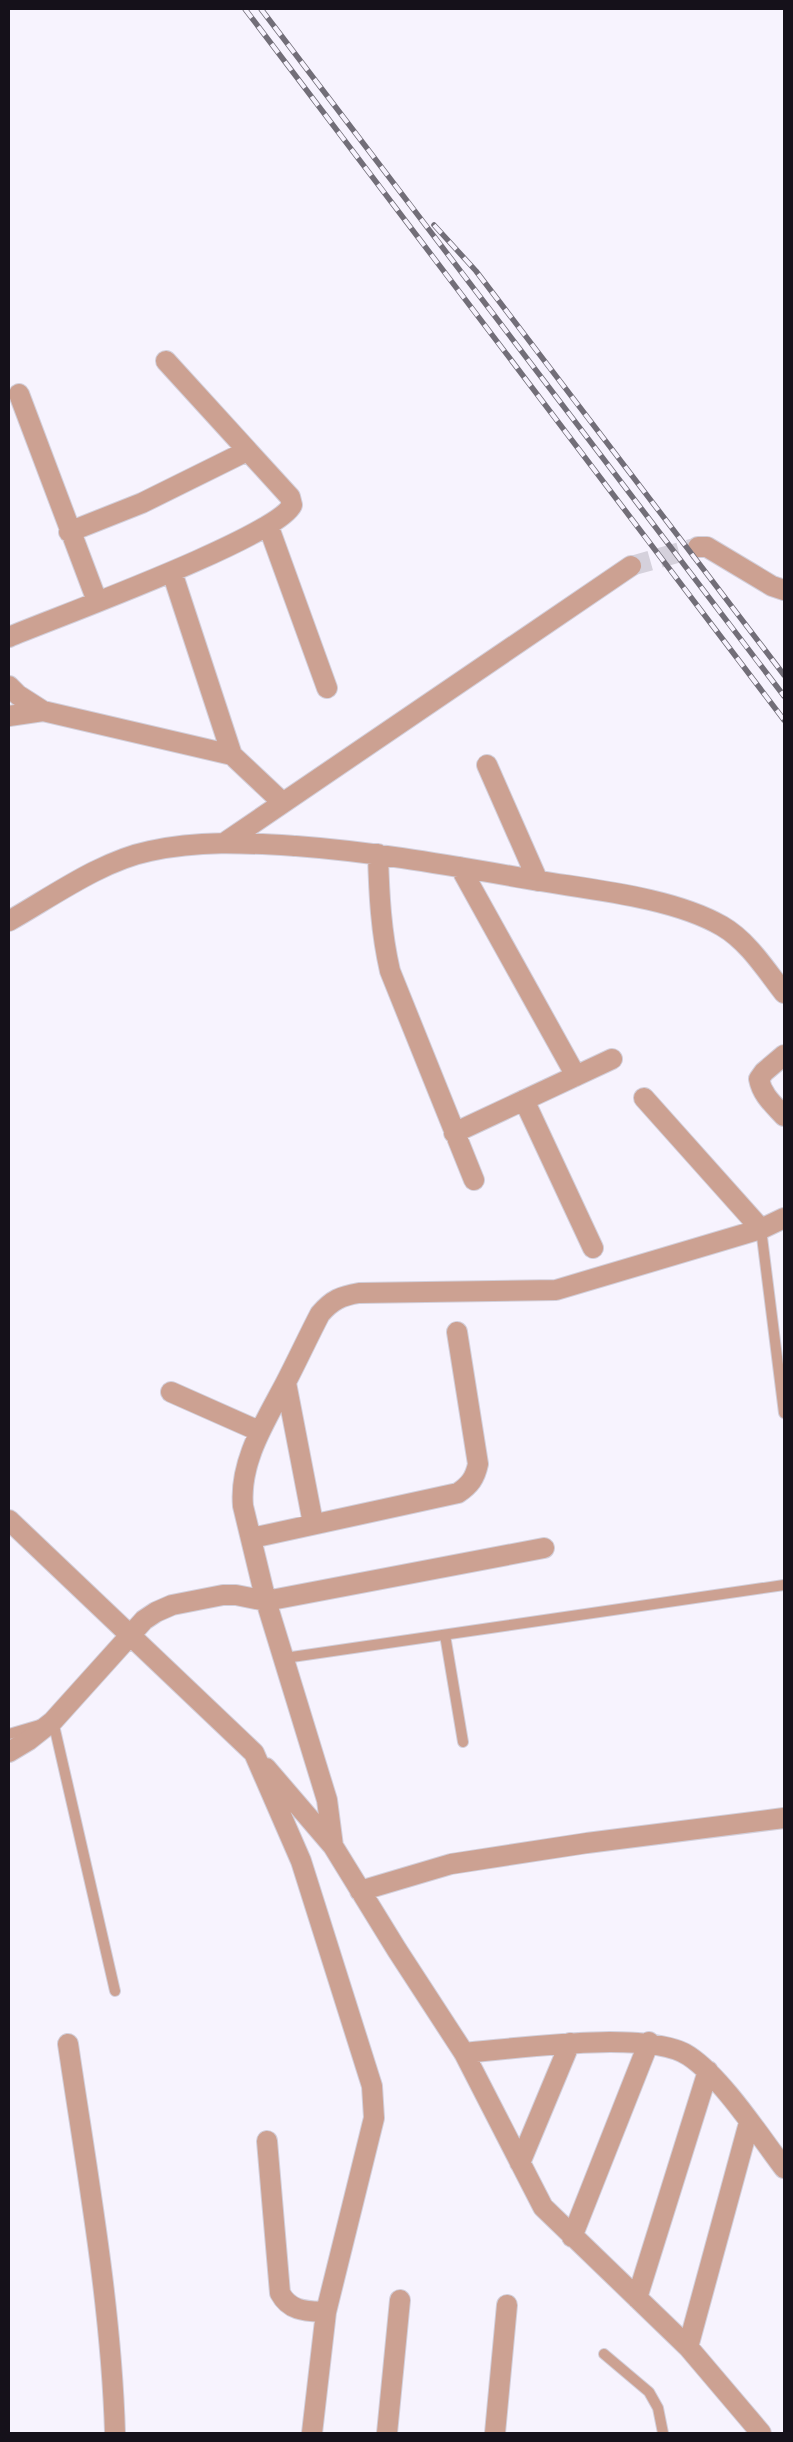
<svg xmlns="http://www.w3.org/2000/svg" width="793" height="2442" viewBox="0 0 793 2442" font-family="'DejaVu Sans',sans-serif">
<rect width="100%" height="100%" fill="#f7f3fe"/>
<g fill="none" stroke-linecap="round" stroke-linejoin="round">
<path stroke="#d5d1dc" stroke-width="20" stroke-dasharray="20 10" stroke-linecap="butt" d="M 631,566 L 698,547"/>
<defs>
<path id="service" d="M 761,1229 L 784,1413
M 445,1635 L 463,1742
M 285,1658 L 784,1585
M 9,1734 L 53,1721 L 115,1991
M 604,2354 L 649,2392 L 658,2408 L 663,2433"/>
<path id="minor" d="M 19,394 L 97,601
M 268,525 L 327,688
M 69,532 L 142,503 L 247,451
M 698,547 L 707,547 L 772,586 L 784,590
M 172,572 L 232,755
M 9,637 C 54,618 277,537 292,505 L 290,497 L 166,361
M 9,686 L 18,695 L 43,711 L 232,755 L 282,802
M 9,716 L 43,711
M 487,765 L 538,881
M 227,841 L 631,566
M 378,854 C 379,894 381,932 390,971 L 474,1180
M 460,867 L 576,1076
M 9,921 C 53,896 101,861 150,851 C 201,840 245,843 296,846 C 378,852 458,867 540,881 C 595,890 674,898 722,926 C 748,941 766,970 784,993
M 784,1055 L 764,1072 L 759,1079 C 762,1095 773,1104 784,1116
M 644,1098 L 761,1229
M 524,1100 L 593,1248
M 454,1133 L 612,1059
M 286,1383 L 313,1523
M 171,1392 L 259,1431
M 9,1520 L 254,1753 L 301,1861 L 372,2086 L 374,2118 L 326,2312 L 312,2433
M 252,1538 L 458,1493 C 470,1485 475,1478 478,1464 L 457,1332
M 9,1752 L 29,1740 L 53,1721 L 144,1620 L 156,1612 L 172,1605 L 223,1595 L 236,1595 L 266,1601 L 544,1548
M 266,1768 L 333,1846 L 397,1950 L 464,2053 L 543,2207 L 688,2347 L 761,2433
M 333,1846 L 327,1800 L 266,1601 L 243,1506 C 239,1462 265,1422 285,1384 C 297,1361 308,1337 320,1314 C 332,1300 341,1296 359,1293 L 556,1290 L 761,1229 L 784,1218
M 360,1891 L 451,1864 L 587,1843 L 784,1818
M 68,2044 C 87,2173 111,2302 115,2433
M 464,2053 C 514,2049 649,2029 689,2056 C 722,2078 759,2135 784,2168
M 267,2141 L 280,2293 C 290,2312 307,2311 326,2312
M 520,2163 L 570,2043
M 572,2237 L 649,2042
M 637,2298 L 708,2071
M 688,2347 L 749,2123
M 387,2433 L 400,2300
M 495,2433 L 507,2305"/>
</defs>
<use href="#service" stroke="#d3cfda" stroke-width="12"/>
<use href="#minor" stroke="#d3cfda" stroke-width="22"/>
<use href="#service" stroke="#cca192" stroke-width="10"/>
<use href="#minor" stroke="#cca192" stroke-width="20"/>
<defs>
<path id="rail" d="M 245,9 L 784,720
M 261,9 L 784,696
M 434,225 L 476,271 L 784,675"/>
</defs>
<use href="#rail" stroke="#726e78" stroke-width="5.5"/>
<use href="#rail" stroke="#f7f3fe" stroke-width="4" stroke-dasharray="11" stroke-linecap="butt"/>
</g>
<rect width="793" height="2442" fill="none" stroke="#15111a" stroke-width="20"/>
</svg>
